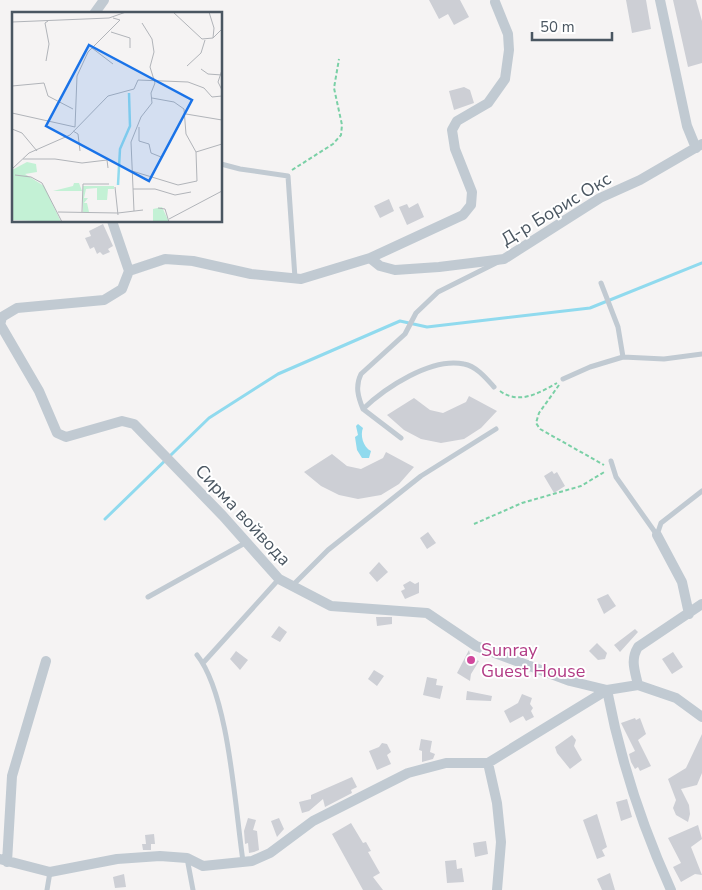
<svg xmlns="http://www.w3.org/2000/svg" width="702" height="890" viewBox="0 0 702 890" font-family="'Nunito Sans',sans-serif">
<rect width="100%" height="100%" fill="#f5f3f3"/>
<path fill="#90daee" d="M 358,424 L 363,428 C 360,435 363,447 371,451 L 369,458 L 362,458 L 357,450 L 355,437 L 358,435 L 356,426 Z"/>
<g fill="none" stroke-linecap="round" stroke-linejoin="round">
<path stroke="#90daee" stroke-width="3" d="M 105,519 L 209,418 L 278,374 L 400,321 L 427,327 L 590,308 L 702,263"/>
</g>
<path fill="#cdcfd5" d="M 429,0 L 460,0 L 469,17 L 454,25 L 448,14 L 439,19 Z
M 626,0 L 646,0 L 651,29 L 632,33 Z
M 673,0 L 696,0 L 702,21 L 702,63 L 688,67 Z
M 464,87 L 470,90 L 474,103 L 454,110 L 449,91 Z
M 389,199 L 394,211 L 380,218 L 374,206 Z
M 418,203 L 424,217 L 407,225 L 399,207 L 407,204 L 409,208 Z
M 103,224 L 113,246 L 108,249 L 110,252 L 103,255 L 100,252 L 97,254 L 94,247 L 90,249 L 85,238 L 91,236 L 89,231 Z
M 469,396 L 497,411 L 481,428 L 464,439 L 441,443 L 421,439 L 404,430 L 387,415 L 414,398 L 430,410 L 443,413 L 466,402 Z
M 386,452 L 414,467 L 399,484 L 381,495 L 358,499 L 339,495 L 321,486 L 304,472 L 332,454 L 347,466 L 361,469 L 383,458 Z
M 552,471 L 554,474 L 557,472 L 565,486 L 554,493 L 544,476 Z
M 428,532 L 436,543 L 427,549 L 420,538 Z
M 379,562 L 388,572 L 377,582 L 369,573 Z
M 410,581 L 415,584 L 419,582 L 419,593 L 405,599 L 401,591 L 405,589 L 403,585 Z
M 608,594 L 616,606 L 604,614 L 597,599 Z
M 376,617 L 392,617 L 392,624 L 377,626 Z
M 279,626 L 287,632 L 280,642 L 271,637 Z
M 635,629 L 638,632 L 620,652 L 614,645 Z
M 597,643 L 607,653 L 605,659 L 598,660 L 589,651 Z
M 469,650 L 471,658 L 479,661 L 471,674 L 470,681 L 457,673 Z
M 236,651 L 248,660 L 240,670 L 230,659 Z
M 673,652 L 683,667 L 672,674 L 662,659 Z
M 374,670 L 384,676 L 377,686 L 368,679 Z
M 427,677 L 437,679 L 436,685 L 443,686 L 440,699 L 423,695 Z
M 467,691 L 492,696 L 491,701 L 466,700 Z
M 522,694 L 532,698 L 530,704 L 533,708 L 531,711 L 534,717 L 526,721 L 523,716 L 510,723 L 504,711 L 518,703 Z
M 635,718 L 636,720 L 640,718 L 646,734 L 638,740 L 651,766 L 640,771 L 638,767 L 635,769 L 631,762 L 629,754 L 635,751 L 621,723 Z
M 702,734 L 702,773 L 697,785 L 681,789 L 689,805 L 690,814 L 688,822 L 676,815 L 673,808 L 676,800 L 668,779 L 686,768 Z
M 572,735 L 576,740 L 574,746 L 582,760 L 570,769 L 557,753 L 555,747 Z
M 421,739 L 432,741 L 430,752 L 435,754 L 433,759 L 422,762 L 422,751 L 419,750 Z
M 382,743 L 387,744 L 391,752 L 387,755 L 391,764 L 377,770 L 369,751 L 379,747 Z
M 352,777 L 357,787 L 351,790 L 352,793 L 325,807 L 323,799 L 309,811 L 302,813 L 299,802 L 311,799 L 311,795 Z
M 627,799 L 632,817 L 621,821 L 616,802 Z
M 597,814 L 607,847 L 602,850 L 605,856 L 597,859 L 583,820 Z
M 248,818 L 256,820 L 253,830 L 257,831 L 259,850 L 254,852 L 249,853 L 248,843 L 245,844 L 244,831 Z
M 279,818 L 284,829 L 277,837 L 271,821 Z
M 351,823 L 363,843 L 366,842 L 371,851 L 368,852 L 380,873 L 373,877 L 383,890 L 363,890 L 332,834 Z
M 698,825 L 702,839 L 691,847 L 702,875 L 695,874 L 681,882 L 673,867 L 681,863 L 668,838 Z
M 154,834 L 155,844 L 151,844 L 151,850 L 143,850 L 142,844 L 146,844 L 145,835 Z
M 486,841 L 488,854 L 475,857 L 473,843 Z
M 456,860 L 457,869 L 462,868 L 464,882 L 447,883 L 445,861 Z
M 610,873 L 615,890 L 602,890 L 597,879 Z
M 124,874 L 126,887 L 115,888 L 113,877 Z"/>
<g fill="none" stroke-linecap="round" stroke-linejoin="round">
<path stroke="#7ad0a6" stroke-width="2" stroke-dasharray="4 2.5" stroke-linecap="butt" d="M 292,170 L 333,144 L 341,135 L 342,125 L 334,88 L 339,59
M 559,385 L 539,413 L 536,423 L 540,429 L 604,465
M 500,391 C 519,405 539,393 557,383
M 474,524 L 522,503 L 581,486 L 606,471"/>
<path stroke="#c1cad2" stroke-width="5" d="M 221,164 L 240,169 L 288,176 L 295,278
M 601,283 L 618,327 L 623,357
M 563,379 L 590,367 L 623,357 L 664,359 L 702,354
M 363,409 C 358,397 355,386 361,374 L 405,334 L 416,313 L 438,292 L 498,262
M 401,438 L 363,409 C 385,388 431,357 464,364 C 476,366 486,378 494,387
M 611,461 L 616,477 L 657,535
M 657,535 L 661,523 L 702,491
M 292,586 L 328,550 L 421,476 L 496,429
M 148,597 L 245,543
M 197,655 C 229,695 235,808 243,861
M 203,663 L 279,579
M 187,858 L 193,890
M 47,890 L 50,872"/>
<path stroke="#c1cad2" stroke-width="10" d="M 660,0 L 687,126 L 696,148
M 94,14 L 104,0
M 112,221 L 129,271
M 370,258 L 463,215 L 471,205 L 472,192 L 455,149 L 452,130 L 457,121 L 488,103 L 505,79 L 509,50 L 508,34 L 495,2
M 0,324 L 39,391 L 57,433 L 66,437 L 122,421 L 134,424 L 223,516 L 279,579 L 331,606 L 427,613 L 476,646 L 570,681 L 607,690 L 638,685 L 676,698 L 702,717
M 0,325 L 2,317 L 17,308 L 104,300 L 122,289 L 129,271 L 165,259 L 193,261 L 251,274 L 301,279 L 370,258 L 380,266 L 395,270 L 439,267 L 504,259 L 600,198 L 640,180 L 702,144
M 657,535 L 682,582 L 689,614
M 638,685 C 635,671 630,660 638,647 L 702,604
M 488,763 L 497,803 L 501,842 L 497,890
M 0,859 L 50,872 L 117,859 L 160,856 L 187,858 L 203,866 L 252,861 L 270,853 L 313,821 L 408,773 L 446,763 L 488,763 L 607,690 C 620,759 642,826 671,890
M 7,862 L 12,776 L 46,661"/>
</g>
<circle fill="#d1479c" stroke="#fff" stroke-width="2" cx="471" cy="660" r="5"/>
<g text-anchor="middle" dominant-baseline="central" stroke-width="4" stroke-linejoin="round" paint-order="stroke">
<g font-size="18" fill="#4a5661" stroke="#fff">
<text transform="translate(556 209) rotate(-31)">Д-р Борис Окс</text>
<text transform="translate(243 515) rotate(47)">Сирма войвода</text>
</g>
<g font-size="18" fill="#b23c85" stroke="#fff" text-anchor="start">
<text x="481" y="650">Sunray<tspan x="481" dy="21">Guest House</tspan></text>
</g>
</g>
<g transform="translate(12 12)">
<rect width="210" height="210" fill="#f5f3f3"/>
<path d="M 15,150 L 24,152 L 25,160 L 13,162 L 32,174 L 49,210 L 0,208 L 0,158 ZM 62,171 L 67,171 L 70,179 L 41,179 L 61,174 ZM 71,174 L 102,174 L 102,177 L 96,177 L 95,188 L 85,188 L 85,176 L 74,177 L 72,186 L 76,186 L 72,191 L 75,191 L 77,200 L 71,200 ZM 150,195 L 157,210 L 141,210 L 141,197 Z" fill="#c3f1d5"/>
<path fill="none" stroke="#90daee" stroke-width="2.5" d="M 106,173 L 108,137 L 118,114 L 117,81"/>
<path fill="none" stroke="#b1b4b9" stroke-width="1" d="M 161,0 L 190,27 L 201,26 L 210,17M 197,0 L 202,16 L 201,26M 0,10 L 97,6 L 114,0M 99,20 L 118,26 L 118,36M 80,36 L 101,52M 34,49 L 37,32 L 33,11 L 36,9M 175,54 L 189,41 L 193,28M 189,57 L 196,62 L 210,63M 210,58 L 206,70 L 210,78M 0,74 L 32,71 L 36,84 L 61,97M 140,86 L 162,90 L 172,97 L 174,122 L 184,140M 0,101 L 63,115 L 65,64 L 76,40 L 108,8 L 101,6M 174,102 L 210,108M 127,115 L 127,129 L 137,132 L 139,141 L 149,145M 0,117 L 10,121 L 25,139M 61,119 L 66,122 L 68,139M 184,140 L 210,132M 11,147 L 43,147 L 70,151 L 95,148 L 96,156M 0,157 L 17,141 L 58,123 L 96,84 L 122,77 L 126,68 L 176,70 L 192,76 L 200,85 L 210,84M 120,159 L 166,173 L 185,169 L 184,140M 3,163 L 19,165 L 30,171 L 50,210M 103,175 L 106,203M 121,177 L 143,177 L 163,183 L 179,180M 146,196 L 153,197 L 157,210M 122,199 L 119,130 L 129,105 L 140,91 L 139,81 L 143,71 L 138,55 L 142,40 L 140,27 L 130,11M 46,200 L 106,201 L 131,198M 70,200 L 71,172 L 97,172M 157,207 L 210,179"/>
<path fill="#1a73e8" fill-opacity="0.15" stroke="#1a73e8" stroke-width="2.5" d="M 77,33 L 180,88 L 137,169 L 34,114 Z"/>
<rect width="210" height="210" fill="none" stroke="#4a5661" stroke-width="2.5"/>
</g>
<path d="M532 32v8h80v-8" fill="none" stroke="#4a5661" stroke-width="2.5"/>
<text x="540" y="32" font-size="15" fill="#4a5661" stroke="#ffffff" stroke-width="4" paint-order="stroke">50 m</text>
</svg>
